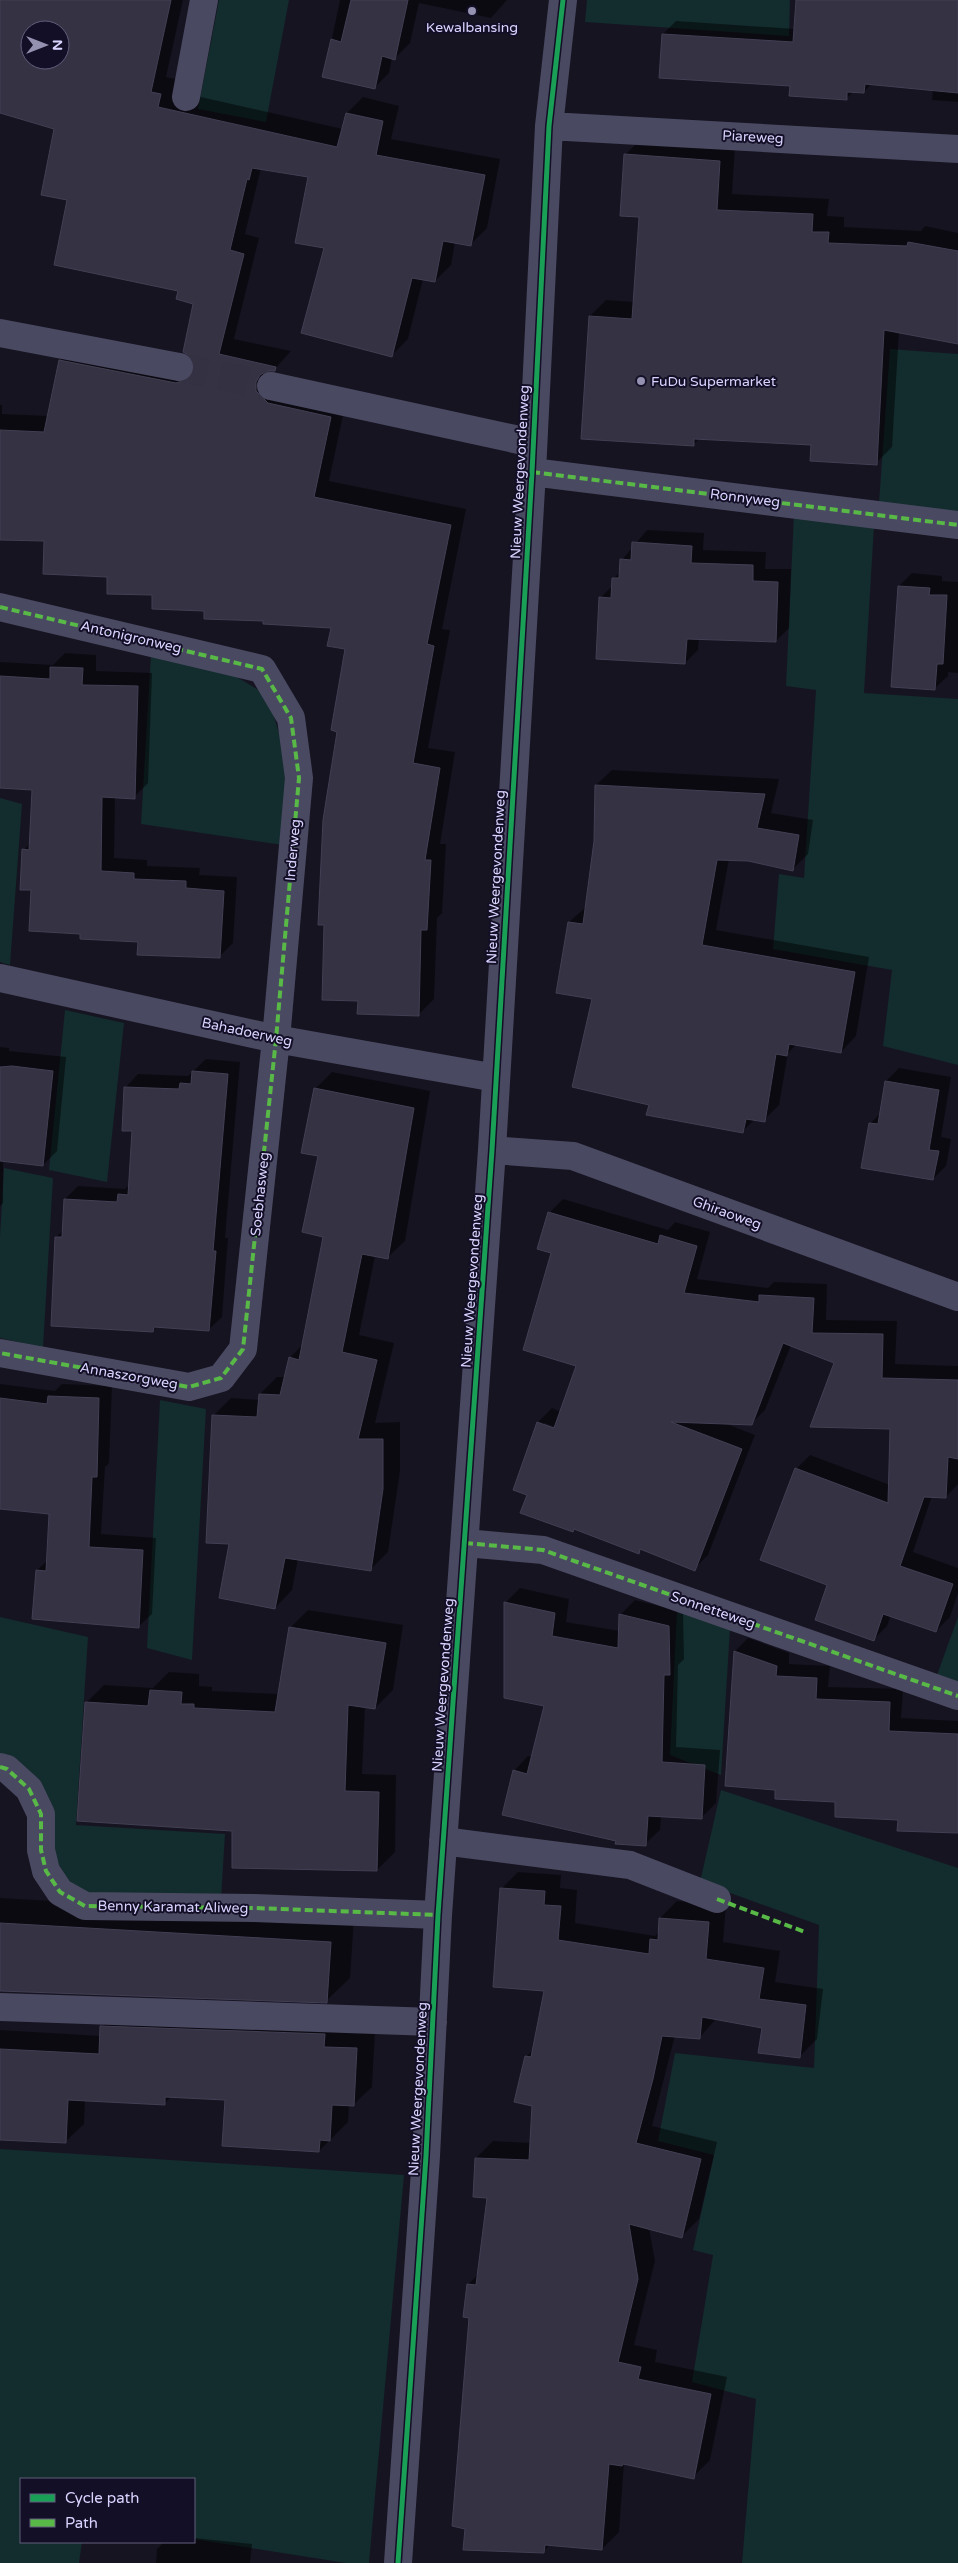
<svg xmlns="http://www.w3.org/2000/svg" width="958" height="2563" viewBox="0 0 958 2563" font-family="'Varela Round',sans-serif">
<rect width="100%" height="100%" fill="#161421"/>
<path fill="#132c2d" d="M 219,0 L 289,0 L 266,122 L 198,109 Z
M 587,0 L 790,0 L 789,36 L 585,22 Z
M 890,349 L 958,354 L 958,513 L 879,503 Z
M 794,513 L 874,526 L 864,693 L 958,699 L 958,1065 L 883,1046 L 892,970 L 773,949 L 779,874 L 804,878 L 816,690 L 786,686 Z
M 151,654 L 230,673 L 262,692 L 271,707 L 281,739 L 285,761 L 286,793 L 283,845 L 141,824 Z
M 0,798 L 22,804 L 10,965 L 0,962 Z
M 65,1010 L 124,1023 L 107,1182 L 49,1170 Z
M 4,1168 L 53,1178 L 43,1348 L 0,1338 L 0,1236 Z
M 160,1400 L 206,1409 L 192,1660 L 147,1648 Z
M 677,1611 L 730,1629 L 721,1775 L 670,1755 Z
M 0,1617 L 88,1637 L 76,1825 L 225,1834 L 221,1899 L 85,1898 L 72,1889 L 0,1758 Z
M 958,1617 L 958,1683 L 937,1675 Z
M 721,1790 L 958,1868 L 958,2563 L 742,2563 L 756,2399 L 692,2382 L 713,2255 L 693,2250 L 714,2155 L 658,2141 L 675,2053 L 814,2068 L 819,1925 L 700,1882 Z
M 0,2149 L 404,2175 L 369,2563 L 346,2563 L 194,2539 L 194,2479 L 21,2479 L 21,2542 L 82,2542 L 79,2563 L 0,2563 Z"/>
<path fill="#0007" fill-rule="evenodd" d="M 0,0 L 183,0 L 166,77 L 176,79 L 174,91 L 343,129 L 347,113 L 363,97 L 399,106 L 391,139 L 500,159 L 487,228 L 471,244 L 455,242 L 451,265 L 435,281 L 423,279 L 408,339 L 392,355 L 326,247 L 309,176 L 261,168 L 245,234 L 259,238 L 234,339 L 291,351 L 274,370 L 272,370 L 272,375 L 346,401 L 329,481 L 466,509 L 442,629 L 450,630 L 428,748 L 455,752 L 440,844 L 446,844 L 442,913 L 437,918 L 434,999 L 418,1015 L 359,1000 L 338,731 L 346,648 L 333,627 L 205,610 L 153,594 L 45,540 L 0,539 L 0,405 L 2,405 L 2,414 L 49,416 L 60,361 L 76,345 L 195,367 L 195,303 L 69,199 L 55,128 L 0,112 ZM 30,30 L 60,30 L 60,60 L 30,60 Z
M 340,0 L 507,0 L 491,18 L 419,3 L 410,43 L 395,58 L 392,58 L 389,73 L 374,88 L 324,76 Z
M 797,0 L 958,0 L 958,102 L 932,100 L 933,89 L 872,83 L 864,92 L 854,91 L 846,99 L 791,85 L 663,34 L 676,21 L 795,29 Z
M 641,139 L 735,146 L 732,194 L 829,199 L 827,216 L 844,217 L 844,227 L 921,231 L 925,226 L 958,233 L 958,343 L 899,331 L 892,447 L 876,463 L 812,444 L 700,438 L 693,445 L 590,316 L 606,300 L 634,302 L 640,215 L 625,155 Z
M 647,530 L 704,533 L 703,550 L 766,552 L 765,569 L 791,569 L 789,628 L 776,641 L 699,638 L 698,650 L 685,663 L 600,598 L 613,585 L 613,579 L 621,571 L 622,560 Z
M 912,573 L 942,576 L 942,581 L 958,582 L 958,673 L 948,672 L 948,676 L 934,689 L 899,586 Z
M 65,653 L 96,655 L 96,671 L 152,673 L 148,783 L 134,797 L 115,797 L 114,858 L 147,860 L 147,866 L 200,868 L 199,875 L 237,877 L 233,943 L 219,957 L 139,941 L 81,933 L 32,889 L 24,850 L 31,842 L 33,789 L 0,787 L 0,662 L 53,665 Z
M 612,770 L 779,779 L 771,813 L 813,820 L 808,854 L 793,869 L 748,860 L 729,859 L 716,930 L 869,957 L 856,1036 L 841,1052 L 797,1044 L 788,1053 L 779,1105 L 764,1120 L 755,1119 L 743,1131 L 650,1104 L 594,998 L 569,922 L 586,907 L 595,841 L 596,785 Z
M 0,1047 L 9,1048 L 9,1051 L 66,1057 L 57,1151 L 43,1165 L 3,1160 L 3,1203 L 0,1206 Z
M 206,1059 L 240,1062 L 225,1238 L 228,1238 L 222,1317 L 208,1330 L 158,1326 L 153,1331 L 56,1237 L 64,1230 L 65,1199 L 78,1186 L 125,1189 L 130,1184 L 133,1130 L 125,1088 L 138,1074 L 188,1076 Z
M 899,1068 L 951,1077 L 941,1137 L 951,1139 L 946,1166 L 933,1179 L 870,1124 L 881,1112 L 886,1081 Z
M 332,1072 L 430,1091 L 405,1241 L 387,1258 L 375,1256 L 359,1335 L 394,1343 L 375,1423 L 400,1422 L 400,1471 L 388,1552 L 370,1570 L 298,1559 L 292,1590 L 275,1608 L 230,1542 L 213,1416 L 231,1398 L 260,1400 L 260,1394 L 277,1377 L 286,1377 L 290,1358 L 303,1344 L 324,1236 L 315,1089 Z
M 563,1199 L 668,1230 L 675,1222 L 710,1232 L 697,1279 L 768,1288 L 774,1282 L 827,1284 L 826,1320 L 897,1321 L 895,1364 L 958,1366 L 958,1484 L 946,1497 L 932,1496 L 913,1552 L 958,1568 L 958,1593 L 950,1617 L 936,1631 L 891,1615 L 887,1626 L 873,1640 L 829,1584 L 796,1469 L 810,1455 L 890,1485 L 892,1428 L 836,1362 L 791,1345 L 765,1410 L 751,1424 L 724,1423 L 755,1435 L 708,1555 L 694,1569 L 642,1548 L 638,1552 L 575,1528 L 573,1531 L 538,1422 L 552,1408 L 561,1412 L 577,1365 L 553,1252 L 549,1213 ZM 544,1423 L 560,1429 L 559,1431 L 544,1426 Z
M 0,1384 L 55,1391 L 62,1384 L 112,1386 L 109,1463 L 105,1467 L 101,1534 L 156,1538 L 152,1614 L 138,1627 L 37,1570 L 48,1560 L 50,1513 L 0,1508 Z
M 520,1588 L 569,1599 L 566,1622 L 620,1631 L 620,1615 L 635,1600 L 683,1612 L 684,1659 L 678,1665 L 676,1747 L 720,1750 L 716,1803 L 701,1818 L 661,1816 L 660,1830 L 645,1844 L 617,1840 L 514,1771 L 528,1756 L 533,1757 L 546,1705 L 505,1603 Z
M 308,1610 L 403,1625 L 393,1690 L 375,1708 L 365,1706 L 362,1774 L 396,1775 L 395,1852 L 377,1870 L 233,1830 L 86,1703 L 104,1685 L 153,1688 L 169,1672 L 199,1674 L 199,1686 L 212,1687 L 212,1691 L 279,1694 L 290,1628 Z
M 748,1638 L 789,1653 L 789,1664 L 830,1666 L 828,1687 L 903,1689 L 901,1718 L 958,1721 L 958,1832 L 837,1801 L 777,1789 L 726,1785 L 735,1651 Z
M 518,1872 L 561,1875 L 560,1888 L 577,1890 L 575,1923 L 655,1936 L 659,1932 L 660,1918 L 677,1901 L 726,1905 L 723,1942 L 780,1951 L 775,1982 L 823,1989 L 817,2039 L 800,2056 L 763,2027 L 716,2019 L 699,2038 L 675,2035 L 652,2126 L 717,2142 L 699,2219 L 682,2236 L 649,2228 L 655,2261 L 634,2345 L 657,2350 L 655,2362 L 727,2377 L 710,2460 L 693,2477 L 624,2463 L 619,2532 L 602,2549 L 551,2544 L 544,2551 L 470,2317 L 468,2284 L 479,2274 L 488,2197 L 476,2158 L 493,2141 L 531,2143 L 533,2106 L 526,2057 L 534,2049 L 546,1990 L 501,1889 Z
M 0,1898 L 354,1918 L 350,1978 L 326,2001 L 0,1989 Z
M 120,2008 L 375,2031 L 372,2087 L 353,2105 L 349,2105 L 348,2122 L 319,2151 L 227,2099 L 172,2096 L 164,2104 L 85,2100 L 84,2124 L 65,2142 L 0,2138 L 0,2030 L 101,2036 L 102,2027 Z
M 194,2538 L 252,2544 L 250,2563 L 156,2563 L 157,2549 L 164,2542 L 194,2542 Z"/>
<path fill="#343243" stroke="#433f54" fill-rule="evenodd" d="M 0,0 L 171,0 L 151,92 L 161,94 L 158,107 L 337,147 L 346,113 L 383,121 L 376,155 L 485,175 L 471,246 L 443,241 L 435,282 L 412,278 L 392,357 L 301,333 L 324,248 L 295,243 L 308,177 L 252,168 L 249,180 L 247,179 L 230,250 L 244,254 L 219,354 L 276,367 L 275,371 L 267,371 L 260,375 L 256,382 L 256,391 L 268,403 L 331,417 L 314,497 L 451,525 L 427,644 L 434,646 L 413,763 L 440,768 L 425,860 L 431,860 L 427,930 L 421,930 L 419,1016 L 357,1014 L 358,1001 L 322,1000 L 324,925 L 318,925 L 323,820 L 337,732 L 331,730 L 345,649 L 327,646 L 331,628 L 263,624 L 263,621 L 204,619 L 204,611 L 152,609 L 152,595 L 107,594 L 107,577 L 43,574 L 44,541 L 0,540 L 0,430 L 44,432 L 59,360 L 176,383 L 190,378 L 194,369 L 194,361 L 190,356 L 183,352 L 193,304 L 176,299 L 178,291 L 54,265 L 67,200 L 41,195 L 54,129 L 0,113 ZM 30,30 L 60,30 L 60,60 L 30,60 Z
M 351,0 L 408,0 L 395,60 L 382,56 L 375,89 L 322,77 L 331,39 L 341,42 Z
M 796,0 L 958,0 L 958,93 L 865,84 L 864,93 L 847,92 L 847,100 L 789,96 L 790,86 L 659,78 L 662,34 L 793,42 Z
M 624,154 L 720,161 L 717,210 L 813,214 L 812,232 L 829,232 L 828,243 L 907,246 L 908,242 L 958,251 L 958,344 L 884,330 L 877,465 L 810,461 L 811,445 L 694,439 L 694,446 L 581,439 L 589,316 L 632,319 L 639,217 L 620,216 Z
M 632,542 L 692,546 L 691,563 L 753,565 L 753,581 L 778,582 L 776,642 L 687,639 L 685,664 L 596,659 L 599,597 L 611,598 L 612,578 L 619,578 L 620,559 L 631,560 Z
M 898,586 L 930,588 L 929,595 L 947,595 L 943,664 L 937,664 L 935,690 L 891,687 Z
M 50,667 L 83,668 L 82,685 L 138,686 L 135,799 L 102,797 L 101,871 L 134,873 L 134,879 L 186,881 L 186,888 L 224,891 L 220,958 L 137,955 L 138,942 L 80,939 L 80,934 L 29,931 L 31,890 L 20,890 L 22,849 L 29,850 L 32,790 L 0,788 L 0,676 L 50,679 Z
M 595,785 L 765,794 L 757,828 L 799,835 L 793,871 L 748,861 L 717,860 L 702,945 L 855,972 L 841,1053 L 789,1044 L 787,1056 L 776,1054 L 765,1122 L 746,1119 L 743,1133 L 646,1115 L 649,1105 L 572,1087 L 592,999 L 556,993 L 568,922 L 583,924 L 594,841 Z
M 12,1066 L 53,1071 L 43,1166 L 0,1161 L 0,1067 Z
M 192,1071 L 228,1074 L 213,1251 L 216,1251 L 209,1331 L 154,1327 L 153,1332 L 51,1326 L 55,1237 L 62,1237 L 64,1199 L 117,1202 L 118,1194 L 128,1195 L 132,1131 L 122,1131 L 124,1087 L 179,1089 L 180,1083 L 191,1084 Z
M 885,1081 L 939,1090 L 929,1150 L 939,1151 L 933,1180 L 861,1168 L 869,1123 L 878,1124 Z
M 314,1088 L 414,1108 L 388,1259 L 362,1254 L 342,1352 L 377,1360 L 358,1439 L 383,1439 L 383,1489 L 371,1571 L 285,1558 L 275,1609 L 219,1598 L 229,1544 L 206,1543 L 212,1415 L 257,1417 L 259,1394 L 280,1395 L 289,1357 L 299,1360 L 323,1237 L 302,1232 L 318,1156 L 301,1153 Z
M 548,1212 L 658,1244 L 660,1235 L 697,1246 L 684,1293 L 759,1302 L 759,1295 L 814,1298 L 812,1333 L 883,1334 L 882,1378 L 958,1380 L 958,1459 L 948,1457 L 946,1498 L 924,1497 L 900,1566 L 953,1584 L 936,1632 L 883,1614 L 874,1641 L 815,1620 L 827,1585 L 760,1560 L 795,1468 L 888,1503 L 890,1429 L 810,1427 L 834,1363 L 783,1343 L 752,1425 L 671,1422 L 742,1449 L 695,1571 L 640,1549 L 639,1554 L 574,1529 L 573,1532 L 520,1513 L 527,1495 L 513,1490 L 537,1422 L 554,1428 L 576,1366 L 523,1350 L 551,1253 L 537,1249 Z
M 48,1396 L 99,1398 L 97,1477 L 92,1477 L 89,1547 L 143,1550 L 139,1628 L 32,1619 L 36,1570 L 46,1571 L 49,1514 L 0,1509 L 0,1398 L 47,1404 Z
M 504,1602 L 555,1613 L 552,1636 L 618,1648 L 619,1614 L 669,1626 L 670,1675 L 664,1675 L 662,1762 L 705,1765 L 702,1819 L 648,1816 L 646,1846 L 615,1844 L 616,1841 L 502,1815 L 513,1770 L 527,1774 L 544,1706 L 504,1698 Z
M 289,1627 L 386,1643 L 375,1709 L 348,1705 L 345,1791 L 379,1792 L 377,1871 L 232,1868 L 232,1831 L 77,1821 L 85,1702 L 148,1706 L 150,1690 L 182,1692 L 181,1704 L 194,1704 L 194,1708 L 275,1712 Z
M 734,1651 L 777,1666 L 776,1676 L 817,1678 L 816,1699 L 890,1702 L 889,1731 L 958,1734 L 958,1833 L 897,1831 L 898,1820 L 835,1817 L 835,1802 L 775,1799 L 775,1790 L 725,1786 Z
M 500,1888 L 545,1891 L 544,1905 L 561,1906 L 558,1940 L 649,1954 L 650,1939 L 658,1940 L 659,1918 L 709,1922 L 706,1959 L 764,1968 L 759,1999 L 806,2005 L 800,2058 L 758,2053 L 762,2028 L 702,2017 L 700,2039 L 662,2036 L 653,2079 L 636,2143 L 701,2159 L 682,2238 L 629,2224 L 638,2279 L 618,2362 L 641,2367 L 638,2379 L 711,2394 L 694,2479 L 623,2464 L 622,2466 L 609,2464 L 602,2550 L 545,2545 L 544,2553 L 463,2550 L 465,2529 L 452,2526 L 469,2318 L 463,2317 L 467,2284 L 476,2285 L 487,2198 L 473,2197 L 475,2158 L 529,2160 L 532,2106 L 514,2102 L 525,2056 L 531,2057 L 544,1991 L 493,1987 Z
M 0,1923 L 331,1942 L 327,2003 L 0,1991 Z
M 100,2026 L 325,2034 L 324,2047 L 357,2048 L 354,2106 L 332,2105 L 330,2141 L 320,2140 L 319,2152 L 222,2146 L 225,2100 L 165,2097 L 165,2105 L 68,2100 L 66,2143 L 0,2140 L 0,2049 L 99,2054 Z"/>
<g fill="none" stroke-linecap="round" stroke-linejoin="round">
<path stroke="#333142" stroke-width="28" stroke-dasharray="28 14" stroke-linecap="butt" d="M 179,367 L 271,386"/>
<path stroke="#4a4962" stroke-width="28" d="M 186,97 L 204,0
M 549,126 L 958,149
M 0,333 L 179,367
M 271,386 L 533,443
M 532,472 L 958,525
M 0,607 L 262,669 L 291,718 L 299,778 L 276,1039 L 243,1349 L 221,1378 L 189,1387 L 0,1353
M 0,978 L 276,1039 L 496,1078
M 492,1150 L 573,1156 L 958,1297
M 465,1543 L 543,1550 L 958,1696
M 0,1767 L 7,1769 L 29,1789 L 41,1814 L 41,1850 L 46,1871 L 60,1892 L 85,1906 L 254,1908 L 438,1915
M 443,1841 L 630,1865 L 717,1899
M 0,2007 L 433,2022
M 398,2563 L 426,2156 L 438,1915 L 492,1150 L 532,472 L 549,126 L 563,0"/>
<path stroke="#58b947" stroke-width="4" stroke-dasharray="8 4" stroke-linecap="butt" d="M 532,472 L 958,525
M 0,607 L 262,669 L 291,718 L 299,778 L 276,1039 L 243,1349 L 221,1378 L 189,1387 L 0,1353
M 465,1543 L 543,1550 L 958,1696
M 0,1767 L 7,1769 L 29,1789 L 41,1814 L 41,1850 L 46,1871 L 60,1892 L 85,1906 L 254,1908 L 438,1915
M 717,1899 L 805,1932"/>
<defs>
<path id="cycleway" d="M 398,2563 L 426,2156 L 438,1915 L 492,1150 L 532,472 L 549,126 L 563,0"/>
</defs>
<use href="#cycleway" stroke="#130f26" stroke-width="8"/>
<use href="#cycleway" stroke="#1a9f57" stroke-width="5"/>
</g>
<g fill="#9591b1" stroke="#130f26" stroke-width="2">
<circle cx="472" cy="11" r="5"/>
<circle cx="641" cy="381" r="5"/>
</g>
<g text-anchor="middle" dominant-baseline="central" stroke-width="4" stroke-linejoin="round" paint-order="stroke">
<g font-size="14" fill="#d9d4ff" stroke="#130f26">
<text x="472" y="27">Kewalbansing</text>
<text x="651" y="381" text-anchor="start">FuDu Supermarket</text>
</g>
<g font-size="14" fill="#d9d4ff" stroke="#130f26">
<text transform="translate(753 137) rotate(3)">Piareweg</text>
<text transform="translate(520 472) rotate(-87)">Nieuw Weergevondenweg</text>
<text transform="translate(745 498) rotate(7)">Ronnyweg</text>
<text transform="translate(131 637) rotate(13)">Antonigronweg</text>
<text transform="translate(293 850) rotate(-85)">Inderweg</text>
<text transform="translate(496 877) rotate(-87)">Nieuw Weergevondenweg</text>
<text transform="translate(247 1032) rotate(12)">Bahadoerweg</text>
<text transform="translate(260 1194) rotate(-84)">Soebhasweg</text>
<text transform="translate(727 1213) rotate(20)">Ghiraoweg</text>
<text transform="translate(472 1281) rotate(-86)">Nieuw Weergevondenweg</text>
<text transform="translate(129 1376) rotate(10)">Annaszorgweg</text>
<text transform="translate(713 1610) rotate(19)">Sonnetteweg</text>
<text transform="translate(443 1685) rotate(-86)">Nieuw Weergevondenweg</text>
<text transform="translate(173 1907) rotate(1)">Benny Karamat Aliweg</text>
<text transform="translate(418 2089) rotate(-87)">Nieuw Weergevondenweg</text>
</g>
</g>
<rect x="20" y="2478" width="175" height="65" fill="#130f26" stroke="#625e7d"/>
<rect x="30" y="2494" width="25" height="8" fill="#1a9f57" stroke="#625e7d"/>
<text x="65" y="2503" font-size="15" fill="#d9d4ff">Cycle path</text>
<rect x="30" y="2519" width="25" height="8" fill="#58b947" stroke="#625e7d"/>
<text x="65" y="2528" font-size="15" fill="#d9d4ff">Path</text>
<g transform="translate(45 45) rotate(90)"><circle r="24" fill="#130f26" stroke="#625e7d"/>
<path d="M0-4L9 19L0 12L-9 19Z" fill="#9591b1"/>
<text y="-8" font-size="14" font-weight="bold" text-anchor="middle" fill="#d9d4ff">N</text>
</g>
</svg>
